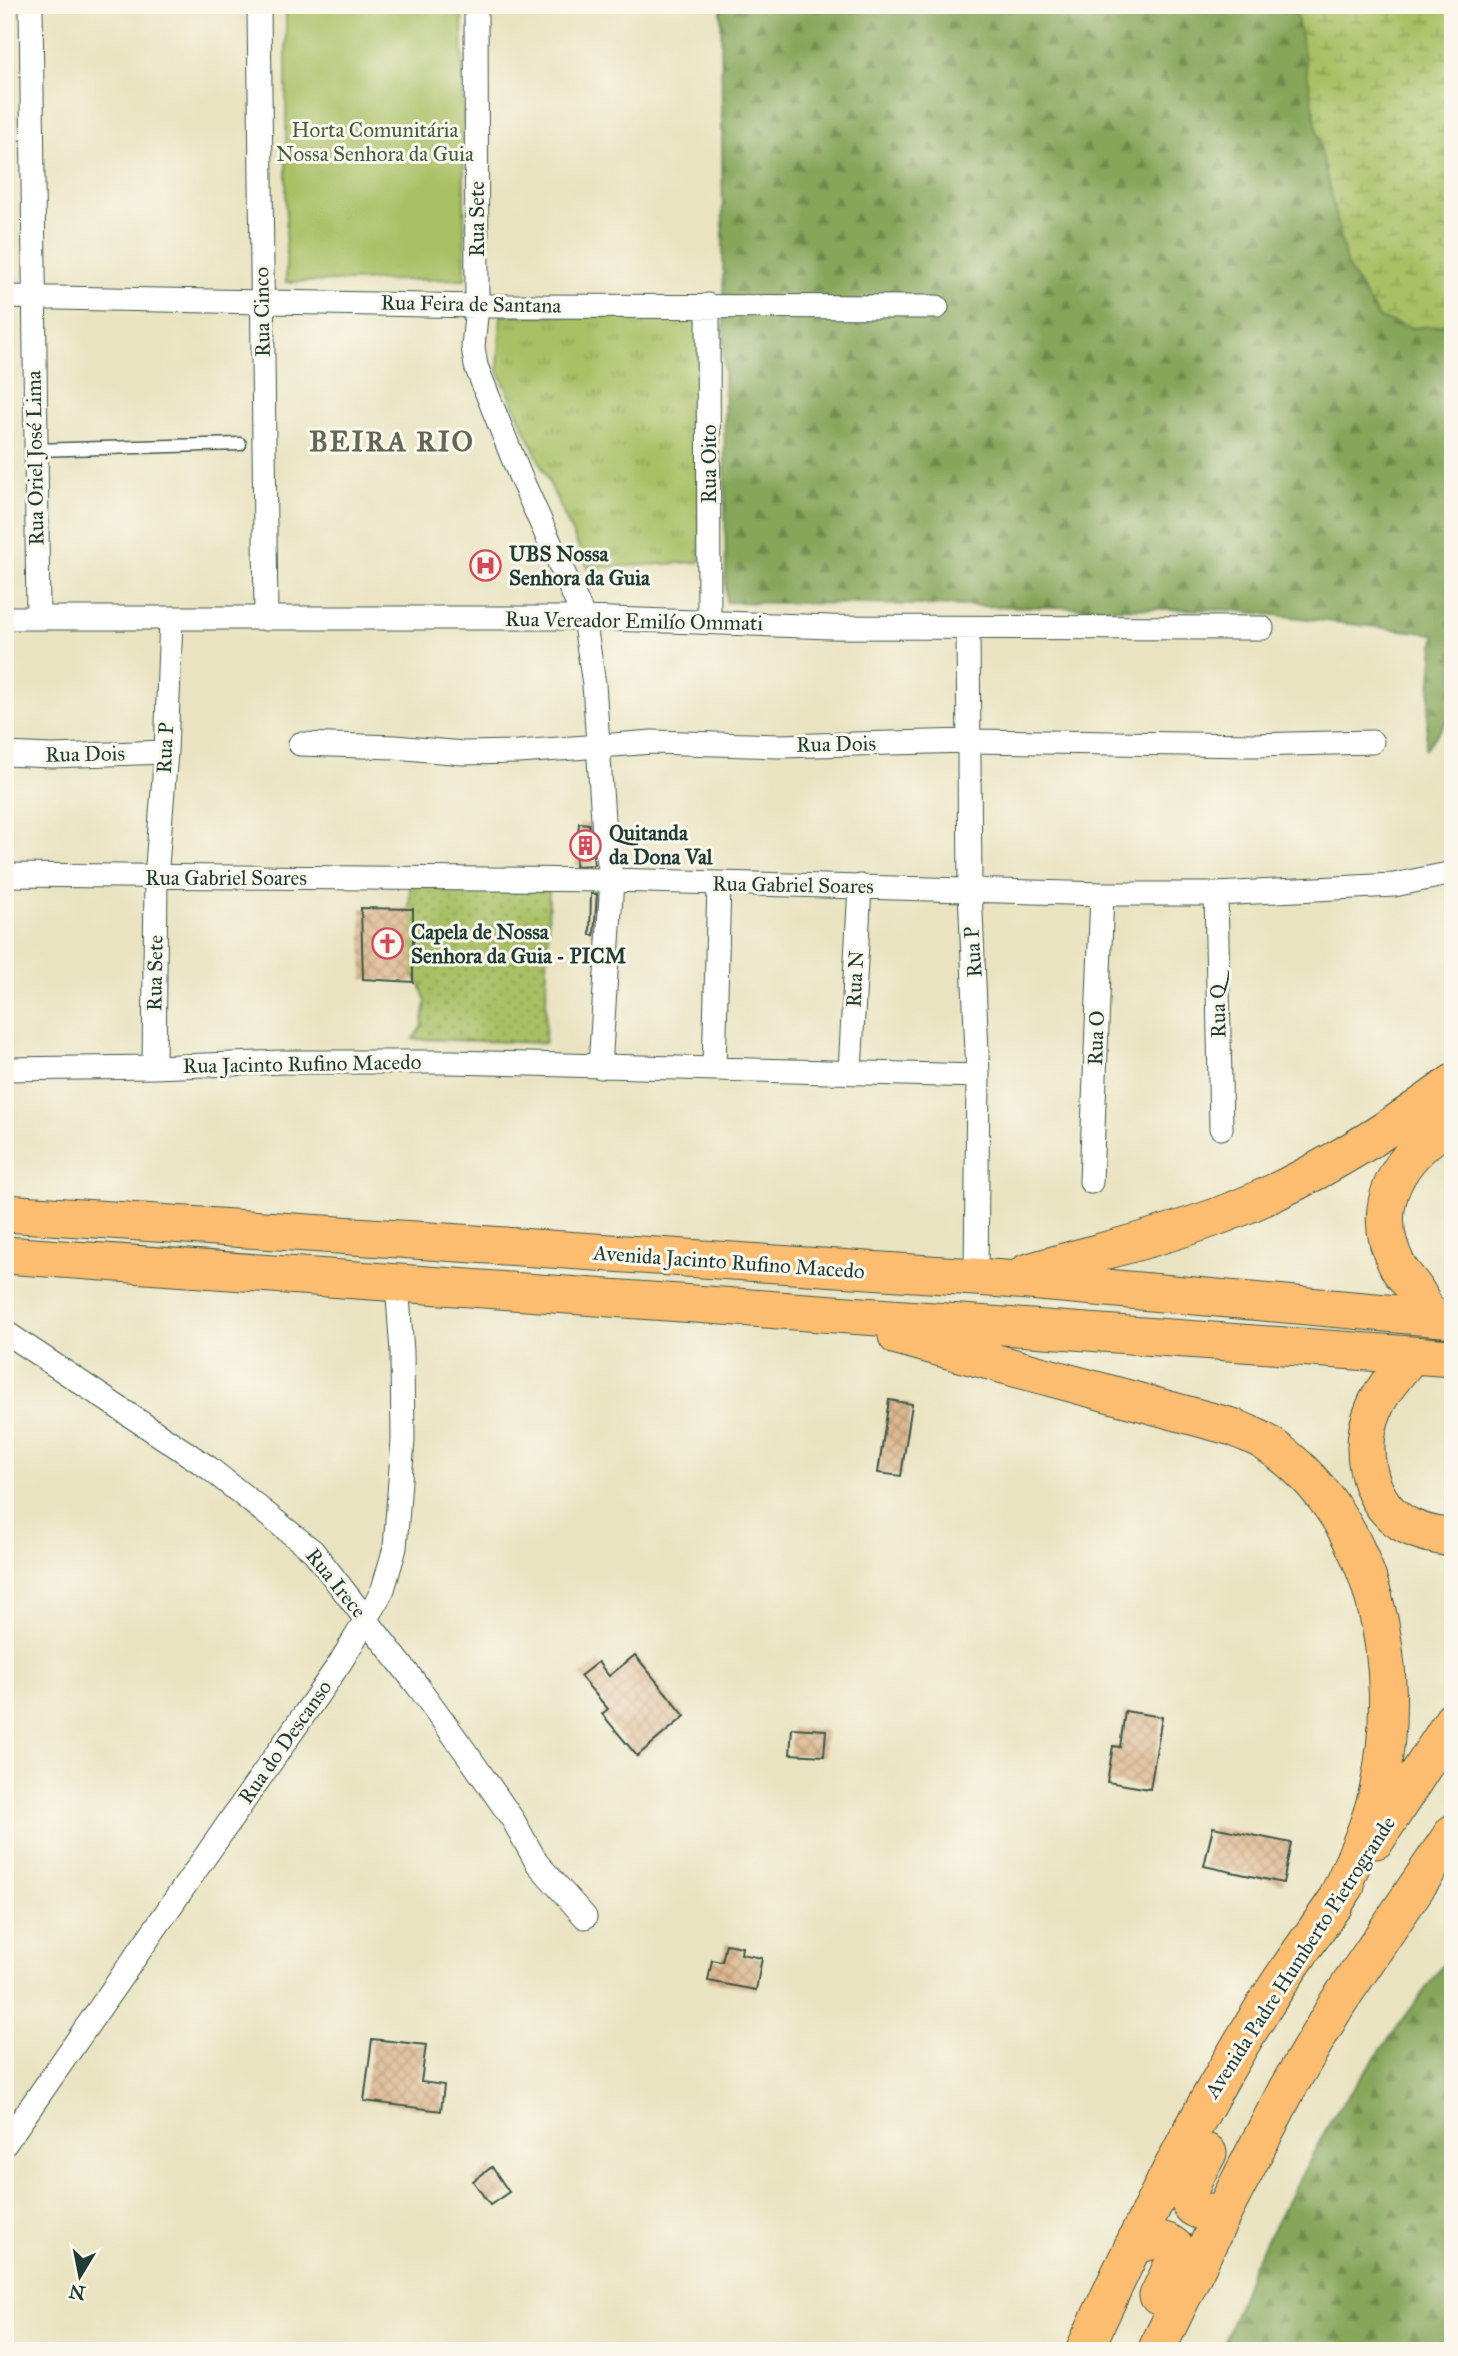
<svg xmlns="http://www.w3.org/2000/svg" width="1458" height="2356" viewBox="0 0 1458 2356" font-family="'IM FELL Great Primer',serif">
<defs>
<pattern id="grass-tufts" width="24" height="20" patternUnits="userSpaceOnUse" patternTransform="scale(1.75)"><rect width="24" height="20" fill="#a9c065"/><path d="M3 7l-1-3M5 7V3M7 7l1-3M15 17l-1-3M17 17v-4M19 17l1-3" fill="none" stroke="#899d54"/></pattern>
<pattern id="forest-firs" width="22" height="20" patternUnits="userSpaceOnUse" patternTransform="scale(1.75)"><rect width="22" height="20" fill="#86a65a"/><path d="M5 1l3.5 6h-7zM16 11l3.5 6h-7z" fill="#6d884b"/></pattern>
<pattern id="wetland-marsh" width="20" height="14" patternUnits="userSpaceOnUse" patternTransform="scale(1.75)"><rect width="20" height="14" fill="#a9c065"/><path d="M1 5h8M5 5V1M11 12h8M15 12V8" fill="none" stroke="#899d54"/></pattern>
<pattern id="park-dots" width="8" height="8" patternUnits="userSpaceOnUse" patternTransform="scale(1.75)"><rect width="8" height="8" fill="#a9c065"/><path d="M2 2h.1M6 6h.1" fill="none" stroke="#899d54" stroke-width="1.8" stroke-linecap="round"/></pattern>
<pattern id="building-cross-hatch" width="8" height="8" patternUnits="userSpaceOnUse" patternTransform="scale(1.75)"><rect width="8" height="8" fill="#deb890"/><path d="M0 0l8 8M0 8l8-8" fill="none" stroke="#b39776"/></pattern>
</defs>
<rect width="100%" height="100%" fill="#fbf7ec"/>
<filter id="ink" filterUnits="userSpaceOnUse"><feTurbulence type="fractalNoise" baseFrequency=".0143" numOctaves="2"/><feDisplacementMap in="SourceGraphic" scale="14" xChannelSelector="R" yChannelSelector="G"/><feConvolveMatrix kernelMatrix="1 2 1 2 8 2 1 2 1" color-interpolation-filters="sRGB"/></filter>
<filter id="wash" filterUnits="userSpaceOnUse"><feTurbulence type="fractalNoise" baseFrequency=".00686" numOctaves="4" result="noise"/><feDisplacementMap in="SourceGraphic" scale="28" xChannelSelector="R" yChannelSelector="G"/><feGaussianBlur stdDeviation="1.57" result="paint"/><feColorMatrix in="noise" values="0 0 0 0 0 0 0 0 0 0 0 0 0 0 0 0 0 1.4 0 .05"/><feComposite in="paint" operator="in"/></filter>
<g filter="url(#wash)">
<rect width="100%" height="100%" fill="#e9e3c1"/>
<path fill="url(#grass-tufts)" stroke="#647e4c" stroke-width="2" d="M 501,315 L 698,318 L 700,562 L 588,568 L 498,370 Z"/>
<path fill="url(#forest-firs)" stroke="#527247" stroke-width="2" d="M 721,5 L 1453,5 L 1453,714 L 1425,749 L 1435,634 L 1231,610 L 726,602 Z
M 1453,1951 L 1453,2351 L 1221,2351 L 1252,2268 L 1333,2116 Z"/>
<path fill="url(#wetland-marsh)" stroke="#647e4c" stroke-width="2" d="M 1295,5 L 1453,5 L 1453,324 L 1412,328 L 1379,318 L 1347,266 L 1321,151 Z"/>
<path fill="url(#park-dots)" stroke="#647e4c" stroke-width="2" d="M 410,886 L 549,891 L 545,1043 L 413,1039 L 422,1026 L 426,1002 L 420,985 L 408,969 Z"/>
<path fill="#a9c065" stroke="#647e4c" stroke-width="2" d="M 286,5 L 462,5 L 465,279 L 286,282 Z
M 5,51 L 11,52 L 9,125 L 5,125 Z"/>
<g id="blocks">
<path fill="url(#building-cross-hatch)" d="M 579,823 L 589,824 L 594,865 L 575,866 Z
M 591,894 L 597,894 L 594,935 L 590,935 Z
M 361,908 L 413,909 L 413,982 L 363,979 Z
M 889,1400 L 912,1404 L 901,1476 L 878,1473 Z
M 635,1655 L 685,1716 L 637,1756 L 602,1714 L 608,1709 L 580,1676 L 598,1662 L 609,1676 Z
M 1125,1711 L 1162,1717 L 1150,1789 L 1107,1782 L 1113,1746 L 1120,1747 Z
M 792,1728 L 826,1730 L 824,1756 L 790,1754 Z
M 1213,1827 L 1291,1843 L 1283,1883 L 1204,1866 Z
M 726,1944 L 742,1947 L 741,1954 L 762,1958 L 756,1990 L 708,1981 L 712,1960 L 722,1962 Z
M 372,2039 L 426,2045 L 421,2082 L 444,2085 L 441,2111 L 364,2101 Z
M 492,2167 L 509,2192 L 490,2205 L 473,2181 Z"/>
</g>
</g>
<g filter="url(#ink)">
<use href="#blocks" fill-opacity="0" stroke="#3d5649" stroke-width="2"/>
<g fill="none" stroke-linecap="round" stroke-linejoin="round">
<defs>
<path id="service" d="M 35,450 L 240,444"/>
<path id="minor" d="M 31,5 L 38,618
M 259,5 L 266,619
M 476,5 L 477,306 L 473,347 L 476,366 L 520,476 L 584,618 L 594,684 L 604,834 L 612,880 L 600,1067
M 5,297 L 477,306 L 937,307
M 708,305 L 709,622
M 5,618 L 584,618 L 831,627 L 1262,628
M 968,628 L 970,890 L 978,1076 L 976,1277
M 300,744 L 395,747 L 463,753 L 519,752 L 653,742 L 779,746 L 968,741 L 1255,745 L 1372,742
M 5,754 L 52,756 L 166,752
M 5,875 L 612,880 L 1102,894 L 1216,894 L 1394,885 L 1453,873
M 1216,894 L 1221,1128
M 154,1067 L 156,878 L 166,752 L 171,618
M 714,1068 L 719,884
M 5,1069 L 154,1067 L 282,1062 L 451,1062 L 978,1076
M 850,1071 L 860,886
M 1091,1182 L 1102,894
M 5,1332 L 209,1468 L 313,1551 L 417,1685 L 470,1758 L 513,1820 L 537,1863 L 585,1917
M 5,2144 L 340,1663 L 375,1605 L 383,1589 L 395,1548 L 403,1440 L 402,1352 L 397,1283"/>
<path id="primary" d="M 5,1213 L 1005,1279 L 1453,1319
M 5,1255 L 1453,1358
M 1026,1273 C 1089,1254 1153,1240 1216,1217 C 1298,1187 1383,1135 1453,1083
M 1430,1317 C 1424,1307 1420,1297 1414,1288 C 1409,1281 1402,1274 1398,1267 C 1366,1206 1399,1153 1453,1123
M 897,1336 L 1236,1428 C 1245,1433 1256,1436 1265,1442 C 1377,1514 1405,1668 1378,1791 C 1369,1830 1350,1868 1334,1905
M 1411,1356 C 1398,1372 1382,1389 1374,1409 C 1358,1446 1366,1498 1401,1522 C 1415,1531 1436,1536 1453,1538
M 1376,1840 L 1453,1720
M 1208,2153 C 1193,2181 1167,2218 1224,2211
M 1132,2248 C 1148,2241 1161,2234 1176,2248 L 1176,2258 L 1158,2296
M 1084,2351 C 1138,2233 1195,2115 1265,2005 C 1290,1964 1320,1926 1346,1886
M 1156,2351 L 1224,2211 L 1287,2089 L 1337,2004 L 1453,1833"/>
</defs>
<use href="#service" stroke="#3d5649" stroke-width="15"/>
<use href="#minor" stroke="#3d5649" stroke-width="25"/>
<use href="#primary" stroke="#3d5649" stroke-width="39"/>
<use href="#service" stroke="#fff" stroke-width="12"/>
<use href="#minor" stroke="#fff" stroke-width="23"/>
<use href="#primary" stroke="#fcbd6f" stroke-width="37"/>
</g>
</g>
<defs>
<symbol id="hospital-ring" viewBox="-11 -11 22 22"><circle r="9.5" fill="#fbf7ec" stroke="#d1495b" stroke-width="1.5"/><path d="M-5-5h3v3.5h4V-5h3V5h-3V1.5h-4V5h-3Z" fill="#d1495b"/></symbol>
<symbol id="building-ring" viewBox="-11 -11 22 22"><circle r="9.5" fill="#fbf7ec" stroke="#d1495b" stroke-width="1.5"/><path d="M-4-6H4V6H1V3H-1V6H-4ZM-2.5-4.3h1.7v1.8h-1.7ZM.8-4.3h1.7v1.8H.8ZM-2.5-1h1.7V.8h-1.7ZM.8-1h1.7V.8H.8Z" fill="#d1495b"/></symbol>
<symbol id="church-ring" viewBox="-11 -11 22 22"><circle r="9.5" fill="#fbf7ec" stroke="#d1495b" stroke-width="1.5"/><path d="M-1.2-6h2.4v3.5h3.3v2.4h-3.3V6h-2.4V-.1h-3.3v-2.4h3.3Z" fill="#d1495b"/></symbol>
</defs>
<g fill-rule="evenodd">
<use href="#hospital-ring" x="468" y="548" width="35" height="35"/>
<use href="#building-ring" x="568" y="828" width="35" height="35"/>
<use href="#church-ring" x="370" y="926" width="35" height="35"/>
</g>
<g text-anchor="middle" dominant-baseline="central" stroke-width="6" stroke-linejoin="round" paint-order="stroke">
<g font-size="21" fill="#425e40" stroke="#fbf7ec">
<text x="375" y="130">Horta Comunitária<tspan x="375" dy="24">Nossa Senhora da Guia</tspan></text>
</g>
<g font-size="21" fill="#1f3d34" stroke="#fbf7ec">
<text transform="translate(477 219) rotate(-90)">Rua Sete</text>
<text transform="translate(471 304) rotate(1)">Rua Feira de Santana</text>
<text transform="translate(262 312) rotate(-91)">Rua Cinco</text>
<text transform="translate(35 458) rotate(-91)">Rua Oriel José Lima</text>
<text transform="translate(709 464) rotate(-90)">Rua Oito</text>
<text transform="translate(634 621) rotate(1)">Rua Vereador Emilío Ommati</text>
<text transform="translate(836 744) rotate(-1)">Rua Dois</text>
<text transform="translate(165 748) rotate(-87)">Rua P</text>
<text transform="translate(85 754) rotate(-1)">Rua Dois</text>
<text x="226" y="878">Rua Gabriel Soares</text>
<text transform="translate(793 885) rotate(1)">Rua Gabriel Soares</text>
<text transform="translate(973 952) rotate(-94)">Rua P</text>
<text transform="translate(155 973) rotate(-89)">Rua Sete</text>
<text transform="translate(855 979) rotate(-87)">Rua N</text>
<text transform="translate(1218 1011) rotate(-91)">Rua Q</text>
<text transform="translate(1096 1038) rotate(-88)">Rua O</text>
<text transform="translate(302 1064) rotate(-1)">Rua Jacinto Rufino Macedo</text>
<text transform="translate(729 1262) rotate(4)">Avenida Jacinto Rufino Macedo</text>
<text transform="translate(336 1583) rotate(51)">Rua Irece</text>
<text transform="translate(285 1742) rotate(-55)">Rua do Descanso</text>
<text transform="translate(1300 1957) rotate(-57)">Avenida Padre Humberto Pietrogrande</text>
</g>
<g font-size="21" font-weight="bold" fill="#1f3d34" stroke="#fbf7ec" text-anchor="start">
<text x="509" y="554">UBS Nossa<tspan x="509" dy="24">Senhora da Guia</tspan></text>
<text x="609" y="833">Quitanda<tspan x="609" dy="24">da Dona Val</tspan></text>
<text x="411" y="932">Capela de Nossa<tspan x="411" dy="24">Senhora da Guia - PICM</tspan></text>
</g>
<g font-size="28" font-weight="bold" letter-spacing="2" fill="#626854" stroke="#fbf7ec">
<text x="392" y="441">BEIRA RIO</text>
</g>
</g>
<rect width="1458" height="2356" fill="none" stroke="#fbf7ec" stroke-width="28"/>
<g transform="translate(80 2276) rotate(190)" stroke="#fbf7ec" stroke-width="5" paint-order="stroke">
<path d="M0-5L12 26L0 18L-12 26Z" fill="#1f3d34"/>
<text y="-10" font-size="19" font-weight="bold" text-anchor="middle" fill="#1f3d34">N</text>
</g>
</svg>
